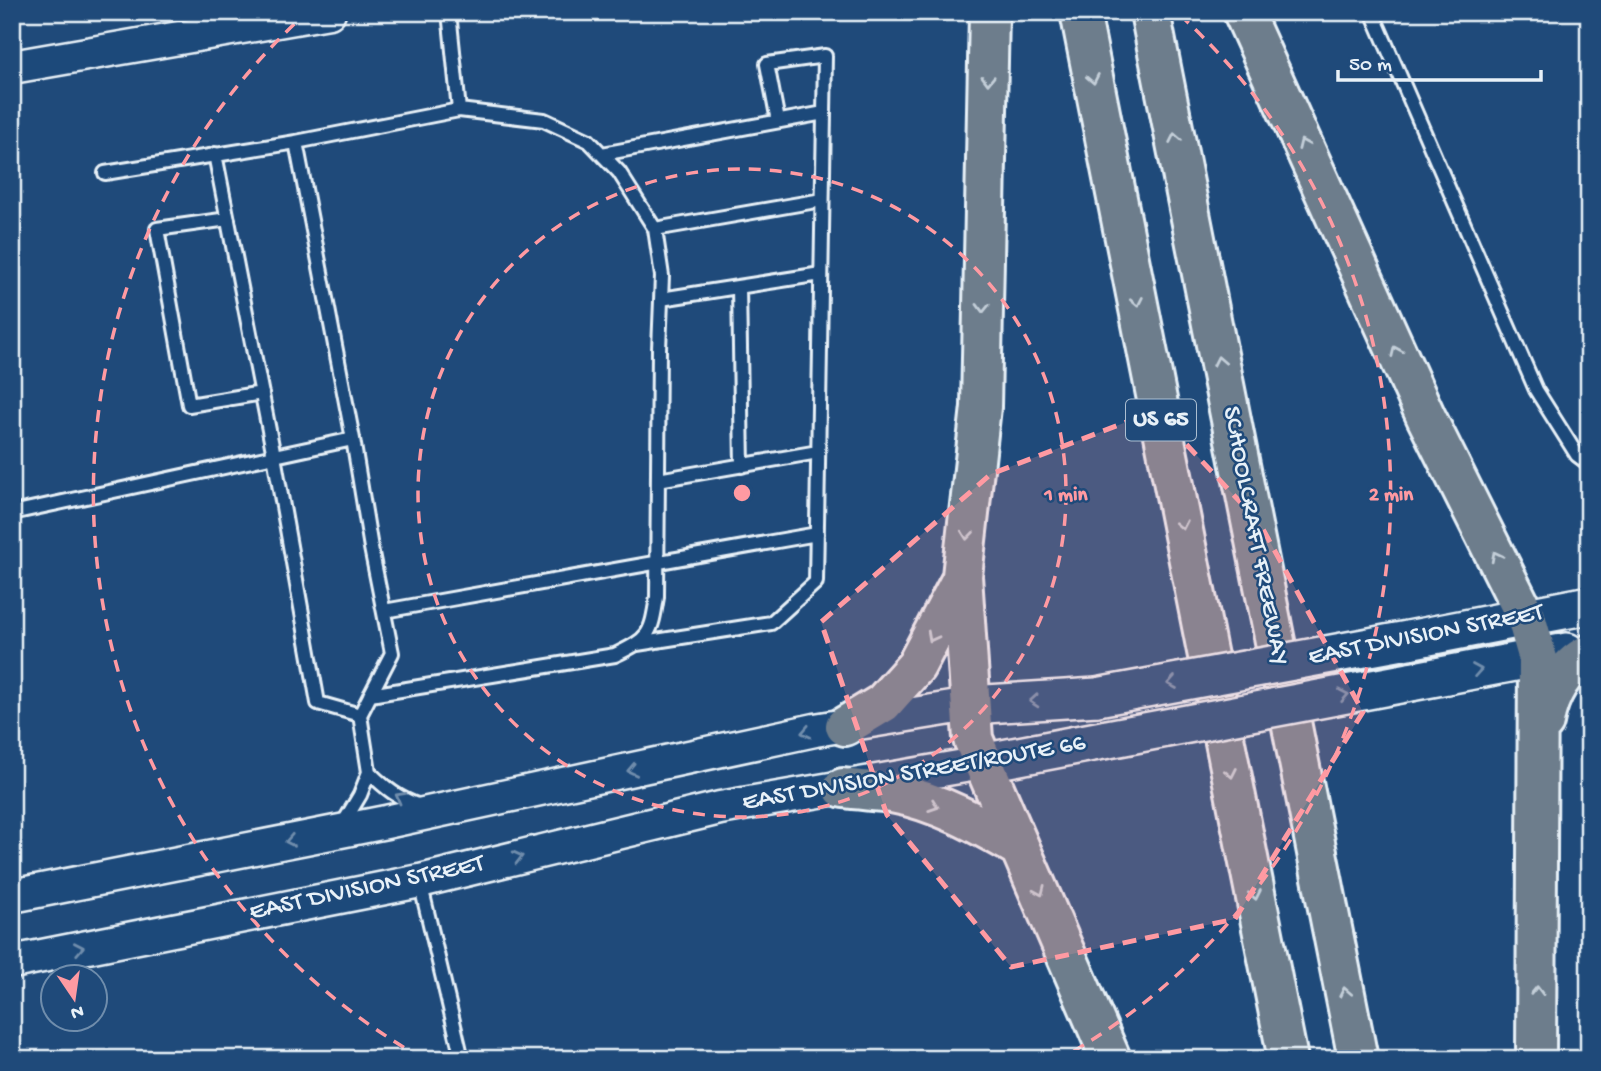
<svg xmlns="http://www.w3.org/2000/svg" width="1601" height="1071" viewBox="0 0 1601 1071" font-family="'Gochi Hand',sans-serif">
<rect width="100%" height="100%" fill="#1f4a7a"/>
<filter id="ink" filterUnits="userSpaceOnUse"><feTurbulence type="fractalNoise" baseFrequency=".0143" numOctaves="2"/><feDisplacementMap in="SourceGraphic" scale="14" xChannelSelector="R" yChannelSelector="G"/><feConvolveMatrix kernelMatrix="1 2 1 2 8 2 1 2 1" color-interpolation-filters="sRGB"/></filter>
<g filter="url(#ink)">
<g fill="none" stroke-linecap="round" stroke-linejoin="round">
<defs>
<path id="service" d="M 1372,12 L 1536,390 L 1577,455 L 1589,464
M 215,154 L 274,456 L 318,703 L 360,715
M 602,154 L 824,113
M 105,173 L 296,142
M 228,219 L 157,229 L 189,405 L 262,393
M 655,229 L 822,200
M 739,287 L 742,466
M 661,299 L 821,274
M 353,439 L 296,142 L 459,110 L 449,12
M 658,480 L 818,452
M 12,513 L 353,439 L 371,548 L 392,653 L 360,715 L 369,772 L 360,795 L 341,827
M 384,611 L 817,534
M 637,644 L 771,623 L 816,582 L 825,56 L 767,64 L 778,121
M 370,695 L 615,655 C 650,638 651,635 657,597 L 659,349 L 662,276 L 655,229 L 619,172 L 589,141 L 544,120 L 459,110
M 369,772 C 385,788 399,799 420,806
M 420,882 L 462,1059"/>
<path id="tertiary" d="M 12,67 L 329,12
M 12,896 L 386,822 L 815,730 L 970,705
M 12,962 L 420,881 L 720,808 L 982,763"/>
<path id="secondary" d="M 1408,640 L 1589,605
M 1410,682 L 1567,652
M 970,705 L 1097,697
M 982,763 L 1108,739"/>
<path id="motorway" d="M 989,12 L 981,407 L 962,576 L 973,739 L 1111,1059
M 1080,12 L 1288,1059
M 1150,12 L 1358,1059
M 1243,12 L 1426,417 L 1526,617 L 1538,659 L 1536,1059
M 1544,722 C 1548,696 1564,666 1589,654
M 845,726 L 883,703 L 916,666 L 962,578
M 843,788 C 859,790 876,791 892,793 C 938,801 980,825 1020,848"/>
</defs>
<use href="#service" stroke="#e8f1f8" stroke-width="18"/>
<use href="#tertiary" stroke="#e8f1f8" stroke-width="37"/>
<use href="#secondary" stroke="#e8f1f8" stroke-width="42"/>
<use href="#motorway" stroke="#e8f1f8" stroke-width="44"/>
<use href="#service" stroke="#1f4a7a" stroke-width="12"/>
<use href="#tertiary" stroke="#1f4a7a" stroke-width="32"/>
<use href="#secondary" stroke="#1f4a7a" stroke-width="37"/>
<use href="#motorway" stroke="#6d7d8c" stroke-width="38"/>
<defs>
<path id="secondary-bridge" d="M 1097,697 L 1408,640
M 1108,739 L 1410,682"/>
</defs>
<use href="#secondary-bridge" stroke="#e8f1f8" stroke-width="42" stroke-linecap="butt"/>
<use href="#secondary-bridge" stroke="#1f4a7a" stroke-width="37"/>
</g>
<defs><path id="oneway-chevron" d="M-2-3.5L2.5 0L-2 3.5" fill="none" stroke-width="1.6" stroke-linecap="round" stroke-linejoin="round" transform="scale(1.75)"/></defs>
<g stroke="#c3ced8">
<use href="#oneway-chevron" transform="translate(1093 79) rotate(79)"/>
<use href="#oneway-chevron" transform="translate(988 80) rotate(91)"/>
<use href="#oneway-chevron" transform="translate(1175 138) rotate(-101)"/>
<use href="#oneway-chevron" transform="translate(1303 144) rotate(-114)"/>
<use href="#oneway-chevron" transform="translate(1137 302) rotate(79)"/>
<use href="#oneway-chevron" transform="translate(983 308) rotate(91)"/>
<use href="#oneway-chevron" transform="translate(1396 351) rotate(-114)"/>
<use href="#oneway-chevron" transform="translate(1219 361) rotate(-101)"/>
<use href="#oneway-chevron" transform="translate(1182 525) rotate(79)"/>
<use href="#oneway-chevron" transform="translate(967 535) rotate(96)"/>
<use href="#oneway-chevron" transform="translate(1496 556) rotate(-117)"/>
<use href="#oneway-chevron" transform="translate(932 637) rotate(118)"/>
<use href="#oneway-chevron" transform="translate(1231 773) rotate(79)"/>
<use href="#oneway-chevron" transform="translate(934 806) rotate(19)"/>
<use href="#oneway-chevron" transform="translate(1040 891) rotate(66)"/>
<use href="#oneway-chevron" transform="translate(1255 895) rotate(79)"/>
<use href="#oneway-chevron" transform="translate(1537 991) rotate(-89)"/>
<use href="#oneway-chevron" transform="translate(1345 992) rotate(-101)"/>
</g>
<g stroke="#6f8dac">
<use href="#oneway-chevron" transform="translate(1477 670) rotate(-10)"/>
<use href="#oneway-chevron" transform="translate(1172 683) rotate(170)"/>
<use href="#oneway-chevron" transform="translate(1344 695) rotate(-11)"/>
<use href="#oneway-chevron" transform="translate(1034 701) rotate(176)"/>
<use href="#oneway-chevron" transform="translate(806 732) rotate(168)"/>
<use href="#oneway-chevron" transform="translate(632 770) rotate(168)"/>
<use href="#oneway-chevron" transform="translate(400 797) rotate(-151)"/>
<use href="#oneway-chevron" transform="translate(290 841) rotate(169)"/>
<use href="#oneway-chevron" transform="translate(518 857) rotate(-14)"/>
<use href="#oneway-chevron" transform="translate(79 948) rotate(-11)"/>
</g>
</g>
<path fill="#ff9aa2" fill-opacity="0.2" stroke="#ff9aa2" stroke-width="5" stroke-dasharray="14 9" stroke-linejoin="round" d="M 1155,411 L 1259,522 L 1363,712 L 1235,919 L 1011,967 L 887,815 L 821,622 L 991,474 Z"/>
<g fill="none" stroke="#ff9aa2" stroke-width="3.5" stroke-dasharray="12 9">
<circle cx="742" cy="493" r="324"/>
<path d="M422 1058A649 649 0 0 1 304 15M1180 15A649 649 0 0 1 1062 1058"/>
</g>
<g text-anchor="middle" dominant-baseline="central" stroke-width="5" stroke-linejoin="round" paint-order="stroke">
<rect fill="#1f4a7a" stroke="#acbfd2" stroke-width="2" x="1126" y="399.5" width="70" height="41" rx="5"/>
<g font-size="24" font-weight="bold" fill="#e8f1f8">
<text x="1161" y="420">US 65</text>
</g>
<g font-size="26" fill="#e8f1f8" stroke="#1f4a7a">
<text transform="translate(1254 536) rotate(79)">SCHOOLCRAFT FREEWAY</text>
<text transform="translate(1426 636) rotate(-11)">EAST DIVISION STREET</text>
<text transform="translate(914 774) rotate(-10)">EAST DIVISION STREET/ROUTE 66</text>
<text transform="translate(367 889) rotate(-12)">EAST DIVISION STREET</text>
</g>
</g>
<circle cx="742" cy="493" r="10" fill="#ff9aa2" stroke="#1f4a7a" stroke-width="3.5"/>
<g font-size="21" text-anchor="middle" font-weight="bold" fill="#ff9aa2" stroke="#1f4a7a" stroke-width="5" stroke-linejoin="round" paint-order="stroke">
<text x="1066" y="500">1 min</text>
<text x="1391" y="500">2 min</text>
</g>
<rect width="1601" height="1071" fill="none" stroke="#1f4a7a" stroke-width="42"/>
<rect x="21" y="21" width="1559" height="1029" fill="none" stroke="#e8f1f8" stroke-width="2.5" filter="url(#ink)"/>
<g transform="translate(74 998) rotate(167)"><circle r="33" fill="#1f4a7a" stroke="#6f8dac" stroke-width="2"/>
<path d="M0-5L12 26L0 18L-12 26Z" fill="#ff9aa2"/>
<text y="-10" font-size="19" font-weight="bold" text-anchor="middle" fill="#e8f1f8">N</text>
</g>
<path d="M1338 70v10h203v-10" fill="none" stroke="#e8f1f8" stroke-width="3.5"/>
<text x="1349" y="70" font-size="21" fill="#e8f1f8" stroke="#1f4a7a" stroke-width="5" paint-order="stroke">50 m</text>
</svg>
